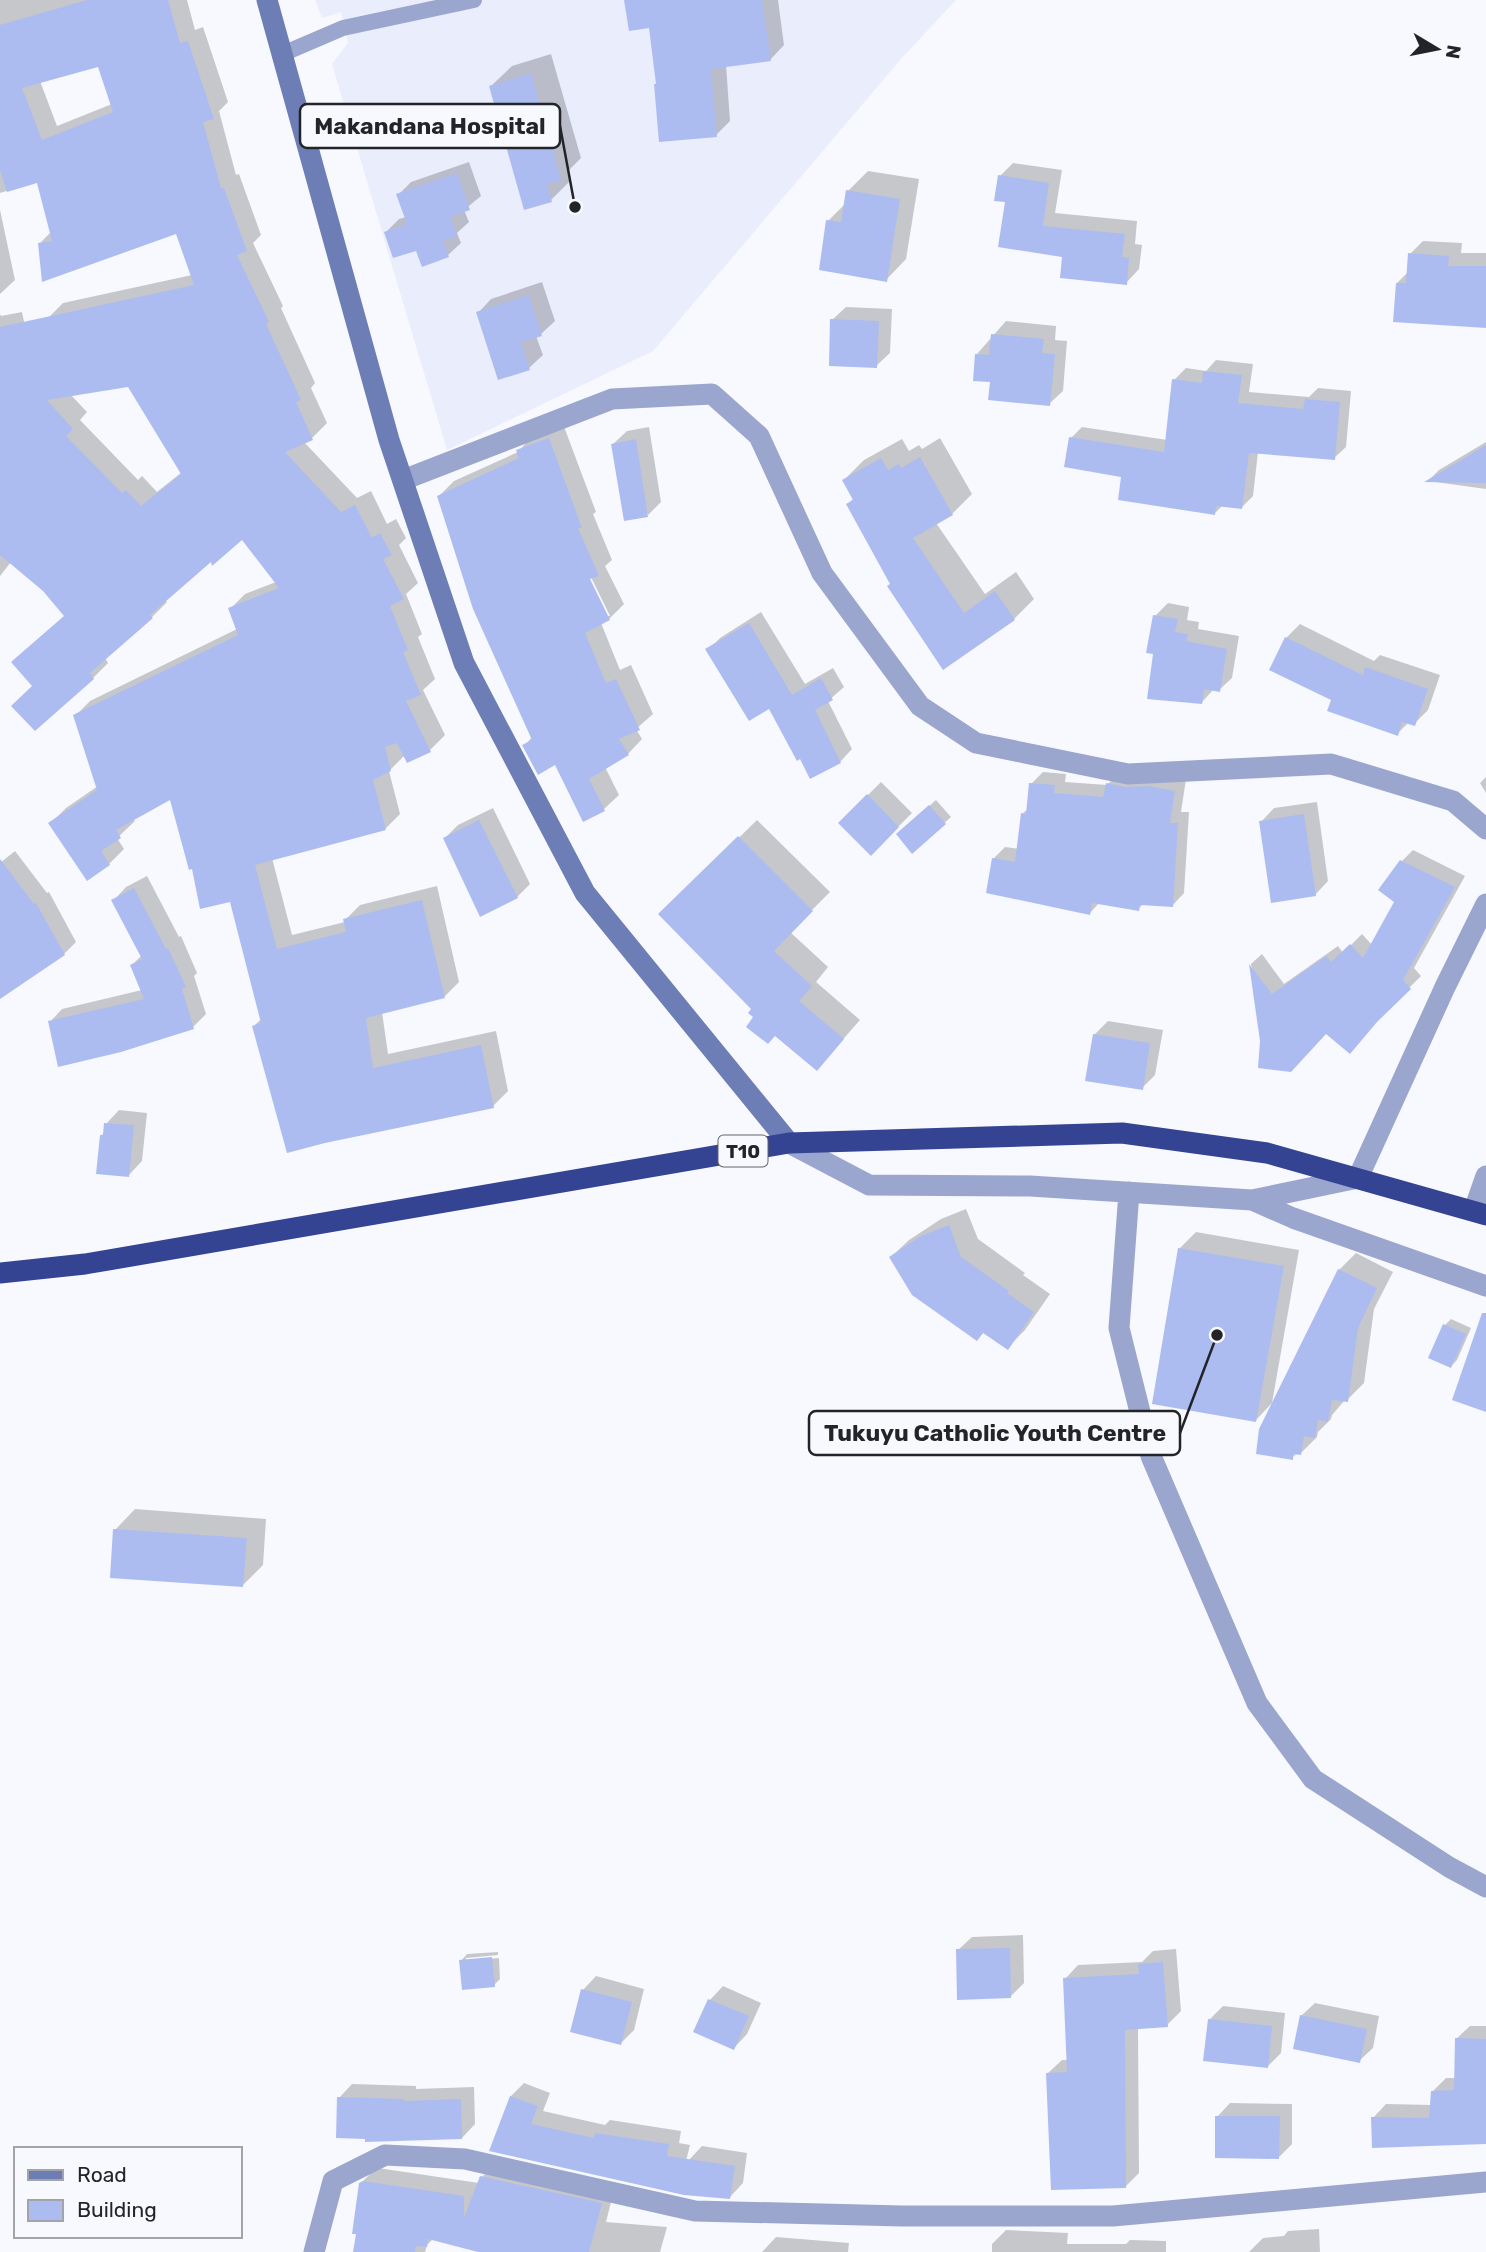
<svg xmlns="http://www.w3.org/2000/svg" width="1486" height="2252" viewBox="0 0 1486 2252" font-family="Rubik,sans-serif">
<rect width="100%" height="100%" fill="#f8f9fe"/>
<path fill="#e9edfc" d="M 315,0 L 956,0 L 900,60 L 653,351 L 447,450 L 332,64 L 348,43 L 341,12 L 322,18 Z"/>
<path fill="#0003" fill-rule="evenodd" d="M 0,0 L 187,0 L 195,30 L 203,27 L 228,102 L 219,111 L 236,175 L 239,174 L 261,235 L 253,243 L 283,306 L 281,308 L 315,383 L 311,388 L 327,423 L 312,438 L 304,442 L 357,498 L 371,491 L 387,524 L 396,519 L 406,538 L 399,545 L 418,583 L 406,594 L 422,634 L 418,637 L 435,679 L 423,690 L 445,735 L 430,750 L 408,761 L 405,755 L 389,771 L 400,814 L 385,829 L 272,858 L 292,935 L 345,922 L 345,920 L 360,905 L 437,886 L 459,982 L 444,997 L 382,1012 L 388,1054 L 496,1031 L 508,1091 L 493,1106 L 324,1141 L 254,1026 L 262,1018 L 231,900 L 193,867 L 171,797 L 133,819 L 135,821 L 117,838 L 124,849 L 109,864 L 87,879 L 51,823 L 66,808 L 98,786 L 75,716 L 90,701 L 237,629 L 230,609 L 245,594 L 276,582 L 243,537 L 212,559 L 165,600 L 167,602 L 152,617 L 105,658 L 108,663 L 93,678 L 34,686 L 66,615 L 44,590 L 11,562 L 0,576 L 0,314 L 1,316 L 22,312 L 39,394 L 48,318 L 63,303 L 192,275 L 177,232 L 40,243 L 52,231 L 39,181 L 0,193 ZM 99,65 L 112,104 L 57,126 L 40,81 ZM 129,385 L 182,472 L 157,492 L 142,476 L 138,480 L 80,420 L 87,412 L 70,394 Z
M 625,0 L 778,0 L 784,45 L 770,60 L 726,65 L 730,121 L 716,135 L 658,83 L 650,26 Z
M 551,54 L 581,158 L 568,171 L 571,180 L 551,200 L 491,86 L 512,66 Z
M 469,162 L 481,196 L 464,210 L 469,222 L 457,233 L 461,243 L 448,255 L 417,248 L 386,232 L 399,219 L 406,217 L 398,195 L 411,182 Z
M 1013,163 L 1062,170 L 1055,213 L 1137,221 L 1135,244 L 1142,245 L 1139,269 L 1126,283 L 1064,256 L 1007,201 L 1000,176 Z
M 868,171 L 919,179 L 906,259 L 886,280 L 828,221 L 846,203 L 848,191 Z
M 0,210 L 15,280 L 0,294 Z
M 1423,241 L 1462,243 L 1461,253 L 1486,253 L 1486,325 L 1397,283 L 1408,272 L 1410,254 Z
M 542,282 L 555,321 L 541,334 L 536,336 L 543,355 L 529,368 L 478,313 L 491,299 Z
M 846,307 L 892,309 L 890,353 L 876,366 L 832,320 Z
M 1006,321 L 1056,326 L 1055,340 L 1067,341 L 1063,391 L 1049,404 L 977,354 Z
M 1216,360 L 1253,364 L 1249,392 L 1309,397 L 1318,388 L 1351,391 L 1346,447 L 1334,458 L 1258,452 L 1253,496 L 1242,507 L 1223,505 L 1215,513 L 1123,476 L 1071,438 L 1082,427 L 1167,440 L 1174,380 L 1186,368 L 1206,371 Z
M 563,424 L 596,512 L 593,514 L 612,560 L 605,566 L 624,604 L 609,619 L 601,623 L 620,670 L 631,665 L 653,714 L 636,729 L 642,739 L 628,754 L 605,767 L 619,795 L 604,809 L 584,820 L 556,762 L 524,746 L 532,737 L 439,496 L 454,481 L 518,452 L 532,436 ZM 588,571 L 610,616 L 606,616 L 585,572 Z
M 649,427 L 661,502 L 648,515 L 613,444 L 627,431 Z
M 940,438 L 972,494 L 952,514 L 936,523 L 985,594 L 1016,572 L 1034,599 L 1014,619 L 944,667 L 892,583 L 848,504 L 854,498 L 844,480 L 864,460 L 902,439 L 909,451 L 919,445 L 922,449 Z
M 1486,442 L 1486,489 L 1428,481 L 1439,470 Z
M 1168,603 L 1189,607 L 1187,620 L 1199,622 L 1198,629 L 1239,636 L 1232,678 L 1219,690 L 1214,689 L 1202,702 L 1155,652 L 1155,616 Z
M 761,612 L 805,684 L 833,668 L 844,687 L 828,701 L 852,749 L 840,762 L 708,650 L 720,638 Z
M 1300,624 L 1374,661 L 1380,655 L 1440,675 L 1428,710 L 1414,724 L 1409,722 L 1397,734 L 1333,699 L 1286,638 Z
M 1043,772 L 1066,774 L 1065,782 L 1107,785 L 1120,772 L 1186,779 L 1181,812 L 1189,812 L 1184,893 L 1173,905 L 1144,903 L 1138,909 L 1100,902 L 1090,913 L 993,859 L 1005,847 L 1019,849 L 1022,814 L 1029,808 L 1031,784 Z
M 1486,777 L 1486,793 L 1480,783 Z
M 881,782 L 912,813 L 871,854 L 840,823 Z
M 936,800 L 951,817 L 913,851 L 905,828 Z
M 1317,802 L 1328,881 L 1315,895 L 1261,822 L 1274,808 Z
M 493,808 L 530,884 L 517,897 L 445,838 L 458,825 Z
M 757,820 L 830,892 L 790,932 L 828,967 L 816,982 L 860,1020 L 817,1069 L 756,1017 L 754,1009 L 661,914 Z
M 1413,850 L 1465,876 L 1414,968 L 1421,976 L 1386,1011 L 1326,1032 L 1262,1040 L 1251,964 L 1262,954 L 1284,984 L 1338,946 L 1343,953 L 1362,934 L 1372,945 L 1397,901 L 1401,862 Z
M 15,851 L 47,893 L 49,892 L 76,942 L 64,954 L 0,996 L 0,863 Z
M 147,876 L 179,937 L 181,936 L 197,973 L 194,976 L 206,1014 L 193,1027 L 50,1022 L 62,1009 L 142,990 L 132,965 L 142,955 L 114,900 L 126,887 Z
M 1108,1021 L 1163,1030 L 1155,1075 L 1142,1088 L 1094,1035 Z
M 119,1110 L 147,1113 L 142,1161 L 129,1175 L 101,1136 L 105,1132 L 106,1124 Z
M 966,1209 L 978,1239 L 1025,1273 L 1023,1275 L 1050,1294 L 1025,1330 L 1007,1348 L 984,1332 L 977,1339 L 891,1257 L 909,1240 L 941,1219 Z
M 1196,1232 L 1299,1250 L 1272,1403 L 1256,1420 L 1179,1249 Z
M 1356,1253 L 1393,1272 L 1374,1309 L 1364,1383 L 1347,1400 L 1345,1400 L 1332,1415 L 1331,1419 L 1318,1432 L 1317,1437 L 1301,1453 L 1297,1453 L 1292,1458 L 1258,1453 L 1339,1270 Z
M 1451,1319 L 1471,1328 L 1457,1360 L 1451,1366 L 1445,1325 Z
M 135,1509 L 266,1519 L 263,1565 L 242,1586 L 115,1530 Z
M 1023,1935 L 1024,1983 L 1010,1997 L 958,1950 L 972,1937 Z
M 1176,1949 L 1181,2011 L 1167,2025 L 1138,2027 L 1139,2173 L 1126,2186 L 1048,2073 L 1062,2060 L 1068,2060 L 1065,1979 L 1078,1965 L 1142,1962 L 1153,1951 Z
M 498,1952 L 498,1955 L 466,1958 L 466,1961 L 499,1958 L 500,1979 L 494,1985 L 461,1961 L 467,1954 Z
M 596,1976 L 644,1989 L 634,2030 L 620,2044 L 583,1990 Z
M 723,1986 L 761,2003 L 747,2034 L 734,2048 L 710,2000 Z
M 1315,2003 L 1379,2016 L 1373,2048 L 1359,2061 L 1301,2016 Z
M 1223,2006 L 1285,2013 L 1281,2053 L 1267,2067 L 1209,2020 Z
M 1470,2026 L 1486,2026 L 1486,2142 L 1373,2118 L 1386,2104 L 1432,2105 L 1432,2092 L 1446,2078 L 1456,2078 L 1456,2039 Z
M 524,2083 L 550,2093 L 543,2111 L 605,2125 L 610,2120 L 681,2131 L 679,2143 L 690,2145 L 682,2177 L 492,2150 L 511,2096 Z
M 352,2084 L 416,2086 L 416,2089 L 474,2087 L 475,2124 L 462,2138 L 339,2098 Z
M 1230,2103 L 1292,2104 L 1292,2144 L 1279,2157 L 1217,2117 Z
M 702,2146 L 747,2153 L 743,2183 L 730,2197 L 689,2160 Z
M 496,2163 L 614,2190 L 606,2222 L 667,2227 L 660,2252 L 485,2252 L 433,2239 L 427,2245 L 425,2252 L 355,2252 L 361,2183 L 375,2169 L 378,2168 L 479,2183 L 482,2177 Z
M 1319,2229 L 1320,2252 L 1249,2252 L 1263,2238 L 1284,2236 L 1288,2231 Z
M 1006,2230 L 1068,2233 L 1067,2244 L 1126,2244 L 1130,2240 L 1166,2241 L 1166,2252 L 992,2252 L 992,2244 Z
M 776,2237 L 849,2243 L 848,2252 L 762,2252 Z"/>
<path fill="#acbcf1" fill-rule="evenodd" d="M 87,0 L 168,0 L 180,43 L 188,41 L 214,119 L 203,122 L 221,188 L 224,188 L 247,251 L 237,255 L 269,322 L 266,324 L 301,400 L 296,402 L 313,440 L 285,452 L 341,512 L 355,505 L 372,538 L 380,533 L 392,555 L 383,559 L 404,599 L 390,606 L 408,650 L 403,652 L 421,695 L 406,701 L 431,752 L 407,763 L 397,743 L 385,747 L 391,771 L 373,780 L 386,830 L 255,865 L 277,949 L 346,932 L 343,919 L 422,900 L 445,998 L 366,1018 L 373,1068 L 481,1045 L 494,1108 L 325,1143 L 287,1153 L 252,1026 L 261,1023 L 230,902 L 200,909 L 192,869 L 189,870 L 170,800 L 116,830 L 121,838 L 101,851 L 110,865 L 87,881 L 48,823 L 97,790 L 73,715 L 238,635 L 228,608 L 279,588 L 242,540 L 212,566 L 211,562 L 150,615 L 153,618 L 90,673 L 94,679 L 35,731 L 11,706 L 32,686 L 11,662 L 64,616 L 43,591 L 0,555 L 0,327 L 194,285 L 176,234 L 42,282 L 38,243 L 52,241 L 37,183 L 7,192 L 0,170 L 0,25 ZM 98,67 L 113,112 L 42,140 L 22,88 ZM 128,387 L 181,474 L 141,506 L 126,490 L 122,493 L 66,436 L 73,429 L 47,400 Z
M 624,0 L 762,0 L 771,61 L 711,69 L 717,137 L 659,142 L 654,84 L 656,84 L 649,28 L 629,31 Z
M 531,73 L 561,180 L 547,184 L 552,202 L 524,210 L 489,86 Z
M 457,173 L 470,210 L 450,217 L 457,236 L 443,241 L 449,257 L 422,267 L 416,251 L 393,258 L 384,232 L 407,224 L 396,194 Z
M 998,175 L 1049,183 L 1043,226 L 1125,234 L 1122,257 L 1129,258 L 1127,285 L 1060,278 L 1062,257 L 998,247 L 1005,202 L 994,201 Z
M 846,190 L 900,199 L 887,282 L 819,270 L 826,220 L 841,222 Z
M 1408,253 L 1449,256 L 1448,266 L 1486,266 L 1486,328 L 1393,322 L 1396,283 L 1406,283 Z
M 529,295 L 542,336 L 521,342 L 530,370 L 498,380 L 476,312 Z
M 830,319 L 879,321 L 877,368 L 829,366 Z
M 991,334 L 1044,339 L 1042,353 L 1055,354 L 1050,406 L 988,400 L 990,382 L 973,381 L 975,354 L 989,355 Z
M 1203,371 L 1242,375 L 1238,403 L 1303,409 L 1305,399 L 1340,402 L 1335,460 L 1249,453 L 1242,509 L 1216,506 L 1215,515 L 1118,500 L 1121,477 L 1064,467 L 1069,437 L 1164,452 L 1172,379 L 1202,383 Z
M 549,438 L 582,528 L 578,528 L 599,576 L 590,579 L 610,620 L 585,633 L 606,683 L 616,679 L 640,730 L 619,739 L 629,755 L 589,779 L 605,811 L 583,822 L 555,765 L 538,775 L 522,745 L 532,740 L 473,609 L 437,496 L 519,458 L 516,450 Z
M 636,439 L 648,517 L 624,521 L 611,444 Z
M 1486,445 L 1486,483 L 1424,482 L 1463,459 Z
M 920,457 L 953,515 L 913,538 L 964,613 L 995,591 L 1015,620 L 943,670 L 887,586 L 890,584 L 846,504 L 853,500 L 842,480 L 881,458 L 888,470 L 899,464 L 901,468 Z
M 1153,615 L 1178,619 L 1175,632 L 1188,634 L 1186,641 L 1227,649 L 1220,692 L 1204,689 L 1202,704 L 1147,699 L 1153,654 L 1146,653 Z
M 749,623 L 792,695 L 821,678 L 833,700 L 815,710 L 841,763 L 810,779 L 800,759 L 797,761 L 769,709 L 749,721 L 705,649 Z
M 1285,637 L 1363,675 L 1365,667 L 1428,689 L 1415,726 L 1402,722 L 1398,736 L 1327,711 L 1331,700 L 1269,670 Z
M 1029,783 L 1055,785 L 1054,793 L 1103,797 L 1106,783 L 1126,787 L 1148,786 L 1175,791 L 1170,823 L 1178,823 L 1173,907 L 1140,905 L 1139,911 L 1092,903 L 1090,915 L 986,893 L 992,858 L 1015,862 L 1021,813 L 1026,814 Z
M 867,794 L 899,827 L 871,856 L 838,823 Z
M 929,805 L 946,824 L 912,854 L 896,834 Z
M 1304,814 L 1316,896 L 1271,903 L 1259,821 Z
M 479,820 L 518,898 L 480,917 L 443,838 Z
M 738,836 L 813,911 L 774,951 L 812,986 L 799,1001 L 844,1039 L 817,1071 L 775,1036 L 768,1044 L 746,1027 L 753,1017 L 748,1013 L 751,1009 L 658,914 Z
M 0,859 L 34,904 L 36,903 L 65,955 L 0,999 Z
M 1400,860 L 1455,887 L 1403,980 L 1411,989 L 1377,1022 L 1350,1054 L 1326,1034 L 1291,1072 L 1258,1068 L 1260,1041 L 1249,964 L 1272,994 L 1326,956 L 1331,962 L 1350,944 L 1363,958 L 1394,902 L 1378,890 Z
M 134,888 L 166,949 L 168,948 L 186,987 L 182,989 L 194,1029 L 121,1052 L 58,1067 L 48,1021 L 144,999 L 130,965 L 142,959 L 111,900 Z
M 1093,1034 L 1150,1043 L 1143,1090 L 1085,1081 Z
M 104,1123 L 134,1125 L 129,1177 L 96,1174 L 100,1135 L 103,1135 Z
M 949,1225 L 961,1257 L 1009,1291 L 1007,1293 L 1034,1312 L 1008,1350 L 983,1333 L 977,1341 L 912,1295 L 889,1257 L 921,1236 Z
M 1178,1248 L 1284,1266 L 1256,1422 L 1152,1404 Z
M 1338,1269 L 1377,1288 L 1358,1328 L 1348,1402 L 1332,1400 L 1328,1422 L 1318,1420 L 1315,1438 L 1304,1436 L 1301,1455 L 1293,1454 L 1293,1460 L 1256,1454 L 1259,1429 Z
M 1482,1313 L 1486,1313 L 1486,1412 L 1452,1400 Z
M 1443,1324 L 1466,1334 L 1451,1368 L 1428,1358 Z
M 113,1529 L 247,1538 L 243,1587 L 110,1578 Z
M 1010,1948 L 1011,1998 L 957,2000 L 956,1949 Z
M 492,1957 L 495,1987 L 462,1990 L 459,1960 Z
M 1163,1962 L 1168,2027 L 1125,2030 L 1126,2188 L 1051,2190 L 1046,2073 L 1067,2072 L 1063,1978 L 1139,1974 L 1138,1964 Z
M 581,1989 L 632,2002 L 621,2045 L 570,2032 Z
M 708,1999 L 749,2016 L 734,2050 L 693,2032 Z
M 1300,2015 L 1367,2029 L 1360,2063 L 1293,2049 Z
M 1208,2019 L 1272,2026 L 1268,2068 L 1203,2061 Z
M 1455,2038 L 1486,2039 L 1486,2144 L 1372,2148 L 1371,2117 L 1429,2118 L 1431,2091 L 1454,2090 Z
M 510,2096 L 538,2106 L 531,2124 L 594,2138 L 595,2133 L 669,2144 L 667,2156 L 735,2166 L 730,2199 L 684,2195 L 489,2151 Z
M 337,2097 L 404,2099 L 404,2101 L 461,2099 L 462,2139 L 365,2142 L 365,2139 L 336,2138 Z
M 1215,2116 L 1280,2116 L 1279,2159 L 1215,2158 Z
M 480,2176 L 602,2203 L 589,2252 L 478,2252 L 428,2239 L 427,2247 L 416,2246 L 415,2252 L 353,2252 L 356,2234 L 352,2234 L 359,2183 L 363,2181 L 464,2196 L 464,2218 Z"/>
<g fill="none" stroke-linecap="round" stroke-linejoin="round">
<path stroke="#9aa6cd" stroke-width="16" d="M 280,55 L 343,28 L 474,0"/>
<path stroke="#9aa6cd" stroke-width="21" d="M 403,480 L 612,399 L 712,394 L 759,436 L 822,573 L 920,706 L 976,743 L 1128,774 L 1331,764 L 1453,801 L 1486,829
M 789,1143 L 869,1185 L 1030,1186 L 1252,1200 L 1358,1178 L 1445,987 L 1486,904
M 1129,1192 L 1119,1328 L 1151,1456 L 1257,1703 L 1313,1779 L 1449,1867 L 1486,1887
M 1252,1200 L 1293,1218 L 1486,1286
M 1474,1210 L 1486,1176
M 314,2252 L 333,2181 L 385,2155 L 465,2159 L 695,2211 L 902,2216 L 1113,2216 L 1486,2182"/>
<path stroke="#6d7db5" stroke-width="21" d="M 267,0 L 389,440 L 464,663 L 585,893 L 789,1143"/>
<path stroke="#354492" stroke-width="21" d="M 0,1273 L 85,1264 L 789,1143 L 1122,1133 L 1267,1153 L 1486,1215"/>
</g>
<g text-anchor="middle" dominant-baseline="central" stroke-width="5" stroke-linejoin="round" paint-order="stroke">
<rect fill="#f8f9fe" stroke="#636468" stroke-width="2" x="718.5" y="1135.5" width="49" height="31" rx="5"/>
<g font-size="19" font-weight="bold" fill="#232428">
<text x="743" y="1151">T10</text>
</g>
</g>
<path fill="none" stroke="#232428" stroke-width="2.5" d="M575 207L560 126M1217 1335L1180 1433"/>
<g fill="#232428" stroke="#f8f9fe" stroke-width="2.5">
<circle cx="575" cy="207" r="7"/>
<circle cx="1217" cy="1335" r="7"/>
</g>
<g fill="#f8f9fe" stroke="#232428" stroke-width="2.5">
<rect x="300" y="104" width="260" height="44" rx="7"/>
<rect x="809" y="1411" width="371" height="44" rx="7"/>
</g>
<g font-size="23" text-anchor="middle" font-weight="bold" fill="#232428">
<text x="430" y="134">Makandana Hospital</text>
<text x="995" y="1441">Tukuyu Catholic Youth Centre</text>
</g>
<rect x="14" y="2147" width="228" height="91" fill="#f8f9fe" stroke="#a3a4a8" stroke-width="2"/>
<rect x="28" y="2170" width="35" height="10" fill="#6d7db5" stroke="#a3a4a8" stroke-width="2"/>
<text x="77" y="2182" font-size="21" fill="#232428">Road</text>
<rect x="28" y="2200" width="35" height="21" fill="#acbcf1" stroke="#a3a4a8" stroke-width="2"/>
<text x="77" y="2217" font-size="21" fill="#232428">Building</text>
<g transform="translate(1437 49) rotate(100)" stroke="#f8f9fe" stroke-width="5" paint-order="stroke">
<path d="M0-5L12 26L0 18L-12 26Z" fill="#232428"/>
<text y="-10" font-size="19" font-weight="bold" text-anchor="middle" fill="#232428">N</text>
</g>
</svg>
